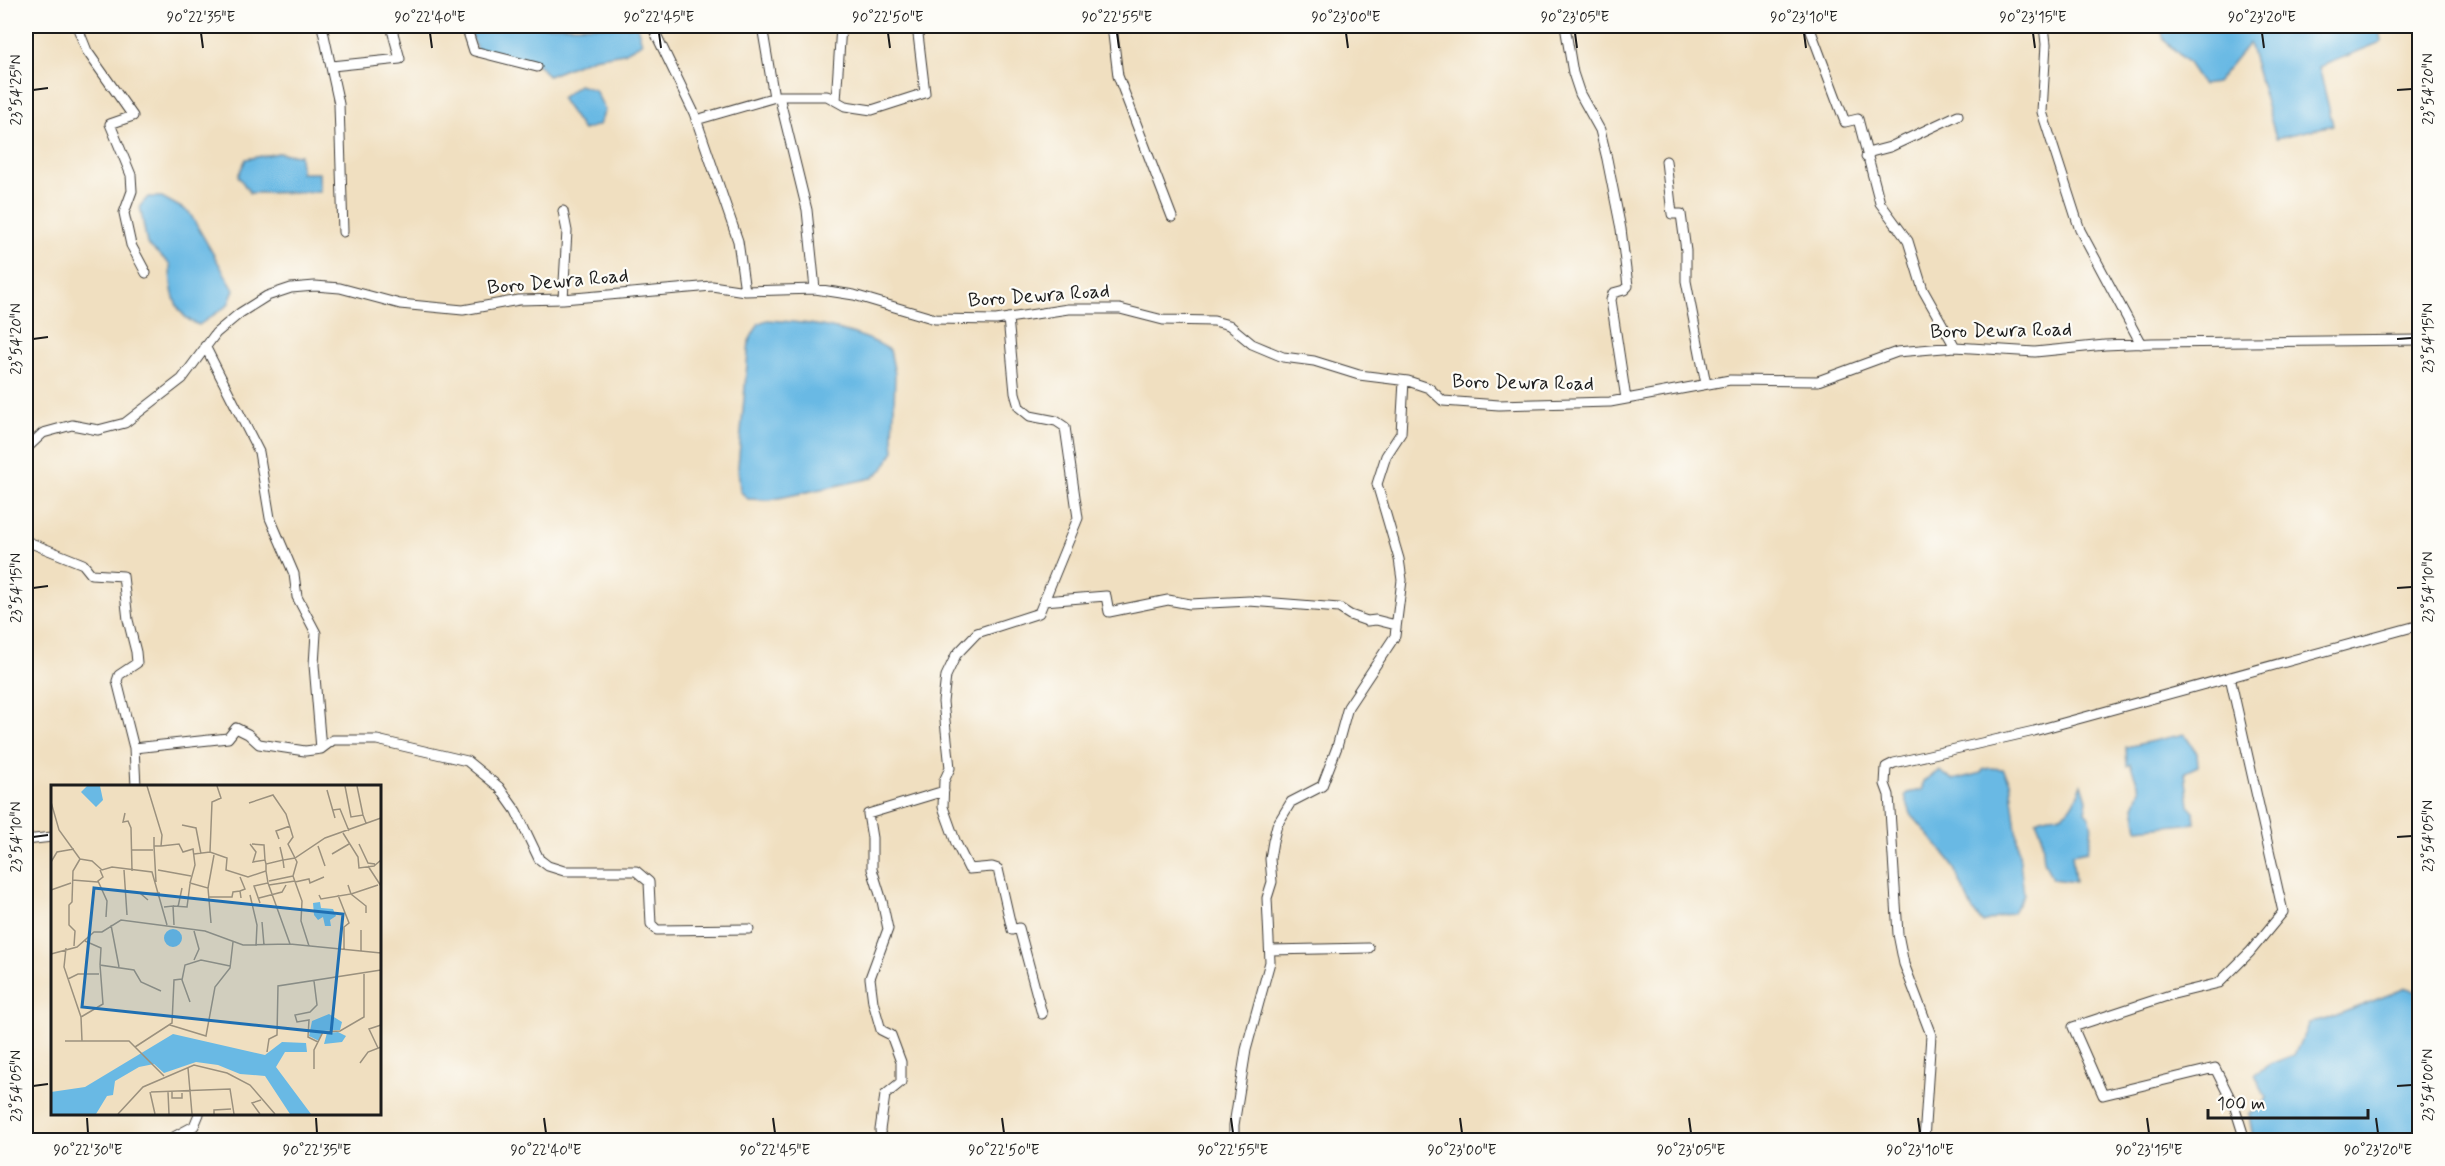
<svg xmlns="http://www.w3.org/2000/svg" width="2445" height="1166" viewBox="0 0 2445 1166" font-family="Mynerve,sans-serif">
<rect width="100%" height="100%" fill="#fdfcf7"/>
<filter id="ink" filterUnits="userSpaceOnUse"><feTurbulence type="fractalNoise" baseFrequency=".0167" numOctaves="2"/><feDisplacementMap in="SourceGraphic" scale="12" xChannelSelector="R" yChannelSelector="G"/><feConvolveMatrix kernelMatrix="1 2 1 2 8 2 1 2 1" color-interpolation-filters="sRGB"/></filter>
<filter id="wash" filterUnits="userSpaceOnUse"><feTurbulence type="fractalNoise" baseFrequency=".008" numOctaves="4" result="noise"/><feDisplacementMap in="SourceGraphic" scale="24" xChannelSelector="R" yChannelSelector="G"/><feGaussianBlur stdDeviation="1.35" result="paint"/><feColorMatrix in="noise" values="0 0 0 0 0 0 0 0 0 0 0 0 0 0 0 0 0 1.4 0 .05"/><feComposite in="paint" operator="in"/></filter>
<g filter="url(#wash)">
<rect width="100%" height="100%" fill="#f0dfc0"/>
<path fill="#69b9e4" stroke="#426a80" stroke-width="1.5" d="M 468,26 L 637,26 L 642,43 L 624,53 L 593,58 L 548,76 L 539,65 L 477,50 Z
M 2160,26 L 2379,26 L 2381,42 L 2319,67 L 2333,125 L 2276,138 L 2249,43 L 2216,83 L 2203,85 L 2188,63 L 2164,40 Z
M 579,85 L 595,90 L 605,110 L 599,125 L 583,130 L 561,98 Z
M 278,153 L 300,155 L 301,173 L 319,173 L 320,192 L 250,193 L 238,176 L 246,159 Z
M 148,197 L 162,197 L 189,212 L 234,290 L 228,305 L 199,325 C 173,316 170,288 170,264 L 147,244 L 140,206 Z
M 767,320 C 806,322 857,329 890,350 L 895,374 L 893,439 L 894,451 L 883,469 L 872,478 L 770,500 L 748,499 L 740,491 L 738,467 L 749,341 L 759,323 Z
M 2184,734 L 2197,753 L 2198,766 L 2185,772 L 2189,806 L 2194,811 L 2195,823 L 2138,829 L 2134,807 L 2140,789 L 2130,764 L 2127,766 L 2126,747 Z
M 1989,768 L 2003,769 L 2010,781 L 2024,894 L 2013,912 L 1983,923 L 1973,911 L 1951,862 L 1911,814 L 1905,796 L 1907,793 L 1922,790 L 1923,781 L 1939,771 L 1953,780 L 1981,773 L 1983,770 Z
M 2082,784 L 2087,800 L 2085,812 C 2096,820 2091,839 2087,851 L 2072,854 L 2075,882 L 2052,879 L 2044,860 L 2041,832 L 2036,820 C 2045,815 2051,816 2060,815 C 2072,813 2078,794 2082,784 Z
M 2406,988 L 2419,991 L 2419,1140 L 2253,1140 L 2249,1114 L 2259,1109 L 2266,1098 L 2255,1074 L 2270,1064 L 2294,1055 L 2309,1023 L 2324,1020 Z"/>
</g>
<g filter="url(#ink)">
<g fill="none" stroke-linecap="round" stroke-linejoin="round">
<defs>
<path id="minor" d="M 77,26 L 87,51 L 133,116 L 110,124 L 131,175 L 132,191 L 124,213 L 131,245 L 146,273
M 322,26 L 339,104 L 343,232
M 466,26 L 474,51 L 537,67
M 652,26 L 694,113 L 738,241 L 745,291
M 762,26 L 774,97
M 1112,26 L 1118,76 L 1172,217
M 1565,26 L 1573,73 L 1580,94 L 1600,130 L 1607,159 L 1621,229 L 1628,286 L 1624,290 L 1613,293 L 1611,300 L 1626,399
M 1809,26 L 1845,122 L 1858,119 L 1880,203 L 1908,241 L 1923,290 L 1955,347
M 2044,26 L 2046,44 L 2042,112 L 2080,230 L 2141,344
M 332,66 L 400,59 L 391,26
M 779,96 L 827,96 L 845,106 L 872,110 L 925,93 L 917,26
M 836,101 L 841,26
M 696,120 L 779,96 L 807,210 L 815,289
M 1866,157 L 1871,152 L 1890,147 L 1958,115
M 1666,161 L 1672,214 L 1681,214 L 1686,251 L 1686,281 L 1706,384
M 563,211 L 567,231 L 563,299
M 1008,318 L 1015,393 L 1019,407 L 1030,416 L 1056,421 L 1065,427 L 1078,518 L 1044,601
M 205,346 L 259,452 L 270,518 L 294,574 L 297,597 L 316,633 L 314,665 L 321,749
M 26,449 L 43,433 L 72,425 L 98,430 L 125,423 L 182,379 L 216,333 L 240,313 L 267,296 L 291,288 L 315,286 L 340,288 L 400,304 L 463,310 L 519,300 L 563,299 L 712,286 L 745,291 L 815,289 L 854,295 L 935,319 L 996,320 L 1068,309 L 1120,309 L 1163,320 L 1214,321 L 1229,325 L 1252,344 L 1283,357 L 1314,361 L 1359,375 L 1408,381 L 1429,388 L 1443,401 L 1499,405 L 1610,402 L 1730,380 L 1818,381 L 1897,352 L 1955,347 L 2035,352 L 2105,345 L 2152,343 L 2420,340
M 26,541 L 83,564 L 91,574 L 123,576 L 128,620 L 136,652 L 137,663 L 119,675 L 117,681 L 134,748 L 228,738 L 236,728 L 248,734 L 259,744 L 305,751 L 321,749 L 333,740 L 377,740 L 467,761 L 499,787 L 516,811 L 539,859 L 548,866 L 564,871 L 636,871 L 649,882 L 651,924 L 657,930 L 749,929
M 2230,677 L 2283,912 L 2250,952 L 2219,983 L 2170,995 L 2073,1027 L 2103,1095 L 2215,1068 L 2235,1108 L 2245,1140
M 134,748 L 136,786
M 26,840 L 52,837
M 1270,950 L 1369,948
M 1042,1014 L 1019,928 L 1012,930 L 998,869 L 992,867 L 969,869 L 956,843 L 943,807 L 944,781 L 950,768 L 943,702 L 946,676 L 956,655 L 977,633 L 1039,613 L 1044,601 L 1106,596 L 1109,612 L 1168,600 L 1190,604 L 1249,601 L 1339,608 L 1350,615 L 1367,621 L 1376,620 L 1396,625
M 168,1140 L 194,1126 L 199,1114
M 881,1140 L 880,1130 L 885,1095 L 901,1082 L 901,1062 L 891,1035 L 881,1030 L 873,1002 L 870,978 L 888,929 L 882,901 L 872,869 L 872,838 L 868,814 L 944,791
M 1234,1140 L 1234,1125 L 1246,1050 L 1270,962 L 1267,898 L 1272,882 L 1270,859 L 1273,841 L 1277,825 L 1291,802 L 1322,786 L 1337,747 L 1348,707 L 1395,636 L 1402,580 L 1399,559 L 1377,484 L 1386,456 L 1401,433 L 1404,381
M 1924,1140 L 1931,1035 L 1904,964 L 1898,934 L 1889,795 L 1885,784 L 1886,767 L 1894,763 L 2034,731 L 2420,625"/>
</defs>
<use href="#minor" stroke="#3c3935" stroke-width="11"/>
<use href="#minor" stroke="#fff" stroke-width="9"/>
</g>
</g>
<path fill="none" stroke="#1c1c1c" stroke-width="2" d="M 201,33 L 203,48M 430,33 L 432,48M 659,33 L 661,48M 888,33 L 890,48M 1117,33 L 1119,48M 1346,33 L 1348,48M 1575,33 L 1577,48M 1804,33 L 1806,48M 2033,33 L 2035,48M 2262,33 L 2264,48M 33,90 L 48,88M 2397,90 L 2412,89M 33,339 L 48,337M 2397,339 L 2412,338M 33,588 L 48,586M 2397,588 L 2412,587M 33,837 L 48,835M 2397,837 L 2412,836M 33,1086 L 48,1084M 2397,1086 L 2412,1085M 87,1118 L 88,1133M 316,1118 L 317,1133M 544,1118 L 546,1133M 773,1118 L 775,1133M 1002,1118 L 1004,1133M 1231,1118 L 1233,1133M 1460,1118 L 1462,1133M 1689,1118 L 1691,1133M 1918,1118 L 1920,1133M 2147,1118 L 2149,1133M 2376,1118 L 2378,1133"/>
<g text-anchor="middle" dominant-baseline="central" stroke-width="4.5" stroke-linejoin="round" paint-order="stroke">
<g font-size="20" fill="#1c1c1c" stroke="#fdfcf7">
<text transform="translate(558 282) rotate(-5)">Boro Dewra Road</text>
<text transform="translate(1039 296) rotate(-4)">Boro Dewra Road</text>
<text transform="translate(2001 331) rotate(-1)">Boro Dewra Road</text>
<text transform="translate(1523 383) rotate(1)">Boro Dewra Road</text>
</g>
</g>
<g transform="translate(51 785)">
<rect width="330" height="330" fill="#f0dfc0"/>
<path d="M 36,1 L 49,1 L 52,15 L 45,22 L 30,7 ZM 269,117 L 270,123 L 282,124 L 285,131 L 279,135 L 280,141 L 274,141 L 272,132 L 267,135 L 263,130 L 262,118 ZM113 153a9 9 0 1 1 18 0a9 9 0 1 1-18 0ZM 278,229 L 291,237 L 289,245 L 272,246 L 268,256 L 258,251 L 261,236 ZM 287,247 L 295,251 L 291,257 L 273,259 L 276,248 ZM 122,249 L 214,270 L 231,257 L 255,258 L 256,267 L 234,267 L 225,282 L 260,329 L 239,329 L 214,291 L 189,289 L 167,280 L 145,277 L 113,288 L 103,279 L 88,282 L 64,296 L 62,310 L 56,311 L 45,329 L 0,329 L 0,307 L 34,302 Z" fill="#69b9e4"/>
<path fill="none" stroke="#9b917e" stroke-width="1.5" d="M 96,1 L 111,50 L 110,61 L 103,61 L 103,52M 294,1 L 300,32 L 312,30 L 315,38M 306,1 L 312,30M 276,5 L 284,33M 0,17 L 8,45 L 29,74M 198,18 L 222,10 L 235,29 L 242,52 L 237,59 L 246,77 L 242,91 L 251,116 L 250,136 L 258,161M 282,25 L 289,24 L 298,46M 74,28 L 72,37 L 77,36 L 80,43 L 81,86M 131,40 L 145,43 L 150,69M 292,48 L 307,72 L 308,83 L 323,81 L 330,75M 228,54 L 225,46 L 239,41M 199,59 L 205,67 L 202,77 L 214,75 L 215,79M 201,59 L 213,60 L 214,75M 308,59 L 317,78 L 324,79M 103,61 L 105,97M 110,61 L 128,59 L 132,67 L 142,64 L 144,80 L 139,98 L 157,103 L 160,138M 267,61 L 274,81M 80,65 L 102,65M 159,67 L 161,17 L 170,13 L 166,1M 143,69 L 159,67 L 176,73 L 175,85 L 197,92 L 215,86 L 215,79 L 232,75 L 229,62M 281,69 L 298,59M 29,74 L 41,76 L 51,85 L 61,82 L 101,87 L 116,140M 0,77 L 6,67 L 23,64M 317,81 L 330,101M 233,83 L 232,75 L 244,73 L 274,53 L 330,33M 49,85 L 52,92 L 47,96 L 56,116 L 55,132M 73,85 L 76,130M 107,85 L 140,91M 189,92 L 194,104 L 189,106 L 190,113M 21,95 L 47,97M 218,96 L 242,91M 244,97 L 258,94 L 259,98 L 273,92M 217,98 L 239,159M 218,100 L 244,96M 157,103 L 163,70M 0,105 L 20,98M 199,110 L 206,140 L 205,161M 268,110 L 270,114 L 300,109 L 297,100M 287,110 L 298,138 L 293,142 L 293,164M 157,112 L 181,112 L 182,107 L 189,106M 208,113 L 231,107 L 235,100M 97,115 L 90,109 L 109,108M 209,118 L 203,101 L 217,98 L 215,86M 122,121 L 136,122 L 139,99M 113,122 L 122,121 L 123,140M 127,122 L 131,103M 315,128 L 315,121 L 300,109 L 327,100M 211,137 L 213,160M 60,140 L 68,182M 310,145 L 310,166M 143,146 L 148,164 L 143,175M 34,156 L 50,163 L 49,180 L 83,185 L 90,197 L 110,206M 23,161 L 24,146 L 18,140 L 18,120 L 21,117 L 22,86 L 29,74M 15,163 L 13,182 L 30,232 L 31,256M 0,169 L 26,162 L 43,147 L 51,147 L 70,135 L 154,146 L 192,160 L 239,159 L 330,168M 17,194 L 27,189 L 48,189M 263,196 L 266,220 L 259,227 L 244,230 L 246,237 L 258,235 L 257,252 L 267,257M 139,217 L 131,195 L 134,180 L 150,175 L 179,181M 30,232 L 52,219 L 49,180M 119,240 L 155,251 L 164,202 L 179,183 L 182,157M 14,256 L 78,256 L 113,291M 84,262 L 121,238 L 123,195 L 131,194M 327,263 L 318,244 L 330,240M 216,267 L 218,254 L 226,250 L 227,201 L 330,185M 309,278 L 317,267 L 330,262M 137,283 L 141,329M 263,284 L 263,265 L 272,247 L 289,246 L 313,232 L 313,187M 99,307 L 104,329M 100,307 L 179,304 L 183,329M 117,307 L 118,329M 121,307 L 121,313 L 131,313 L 131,308M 67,329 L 92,302 L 143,280 L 176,288 L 199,300 L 224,329M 163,329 L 163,325 L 180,324M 209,329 L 201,318 L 210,315"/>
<path fill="#1f6fb2" fill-opacity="0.15" stroke="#1f6fb2" stroke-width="3" d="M 43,103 L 292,129 L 280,248 L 31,222 Z"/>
<rect width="330" height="330" fill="none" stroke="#1c1c1c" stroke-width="3"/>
</g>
<rect width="2445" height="1166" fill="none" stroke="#fdfcf7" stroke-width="66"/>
<path d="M2208 1109v9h160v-9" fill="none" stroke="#1c1c1c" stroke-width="3"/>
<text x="2217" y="1109" font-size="18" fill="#1c1c1c" stroke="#fdfcf7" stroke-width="4.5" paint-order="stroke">100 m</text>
<rect x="33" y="33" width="2379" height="1100" fill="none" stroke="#1c1c1c" stroke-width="2"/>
<g font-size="15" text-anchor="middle" fill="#1c1c1c">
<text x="201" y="22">90°22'35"E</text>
<text x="430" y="22">90°22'40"E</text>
<text x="659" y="22">90°22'45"E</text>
<text x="888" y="22">90°22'50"E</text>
<text x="1117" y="22">90°22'55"E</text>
<text x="1346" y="22">90°23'00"E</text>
<text x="1575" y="22">90°23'05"E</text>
<text x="1804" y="22">90°23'10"E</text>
<text x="2033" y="22">90°23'15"E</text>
<text x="2262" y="22">90°23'20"E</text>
<text transform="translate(2428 89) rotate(-90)" y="5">23°54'20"N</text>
<text transform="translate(16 90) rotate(-90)" y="5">23°54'25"N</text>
<text transform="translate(2428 338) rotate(-90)" y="5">23°54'15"N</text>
<text transform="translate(16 339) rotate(-90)" y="5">23°54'20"N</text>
<text transform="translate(2428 587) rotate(-90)" y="5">23°54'10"N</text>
<text transform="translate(16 588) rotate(-90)" y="5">23°54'15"N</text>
<text transform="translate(2428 836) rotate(-90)" y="5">23°54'05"N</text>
<text transform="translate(16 837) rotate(-90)" y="5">23°54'10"N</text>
<text transform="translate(2428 1085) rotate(-90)" y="5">23°54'00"N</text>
<text transform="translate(16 1086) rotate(-90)" y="5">23°54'05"N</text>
<text x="88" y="1155">90°22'30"E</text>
<text x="317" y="1155">90°22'35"E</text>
<text x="546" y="1155">90°22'40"E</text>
<text x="775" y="1155">90°22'45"E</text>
<text x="1004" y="1155">90°22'50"E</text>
<text x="1233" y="1155">90°22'55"E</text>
<text x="1462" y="1155">90°23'00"E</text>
<text x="1691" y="1155">90°23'05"E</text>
<text x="1920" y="1155">90°23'10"E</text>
<text x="2149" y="1155">90°23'15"E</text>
<text x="2378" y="1155">90°23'20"E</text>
</g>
</svg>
